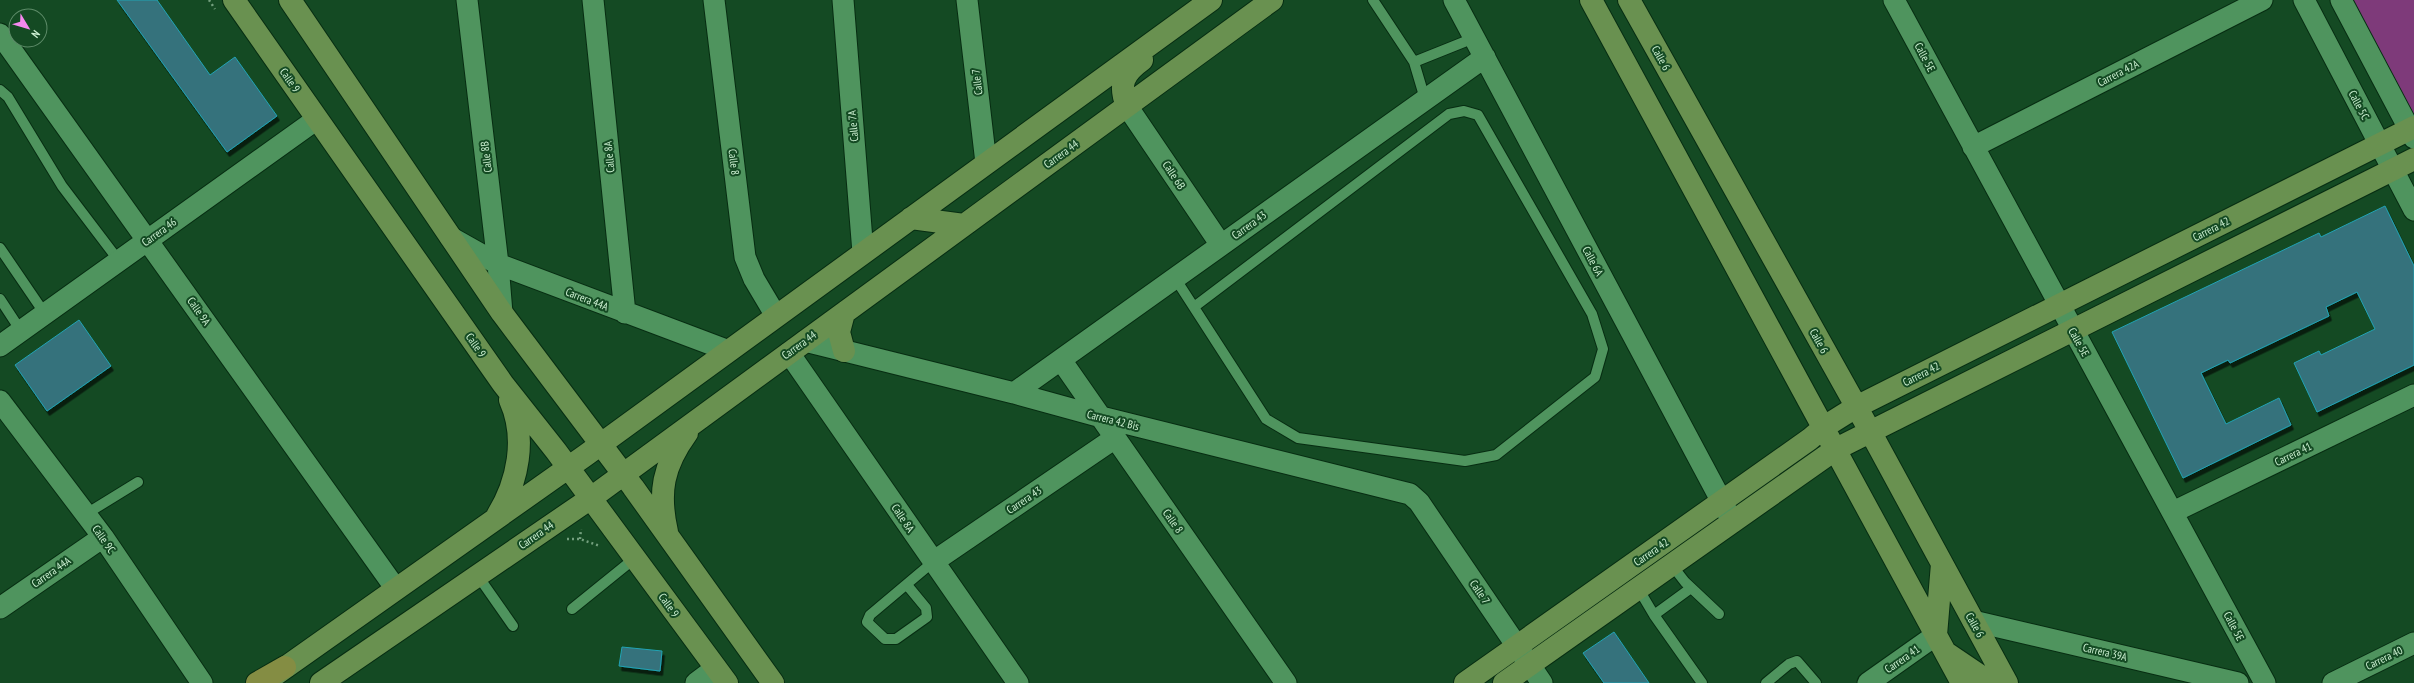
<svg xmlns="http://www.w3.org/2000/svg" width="2414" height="683" viewBox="0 0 2414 683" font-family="'PT Sans Narrow',sans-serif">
<defs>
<filter id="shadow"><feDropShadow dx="2.5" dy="4.5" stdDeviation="0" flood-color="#0009"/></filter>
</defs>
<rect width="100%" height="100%" fill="#144a23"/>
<path fill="#7e3a7a" d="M 2341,0 L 2414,0 L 2414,127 Z"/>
<path fill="#35727b" stroke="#21a3b5" filter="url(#shadow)" d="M 117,0 L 157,0 L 210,75 L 235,57 L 277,116 L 227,152 Z
M 2385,206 L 2414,266 L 2414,365 L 2317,412 L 2294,363 L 2319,351 L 2321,355 L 2375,329 L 2357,292 L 2326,307 L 2329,316 L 2230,363 L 2228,360 L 2201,373 L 2226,424 L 2279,398 L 2291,425 L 2183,478 L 2112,332 L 2319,233 L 2321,237 Z
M 79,320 L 111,366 L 47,411 L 15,365 Z
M 1614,632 L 1649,683 L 1604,683 L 1583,653 Z
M 622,647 L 662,651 L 660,671 L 619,666 Z"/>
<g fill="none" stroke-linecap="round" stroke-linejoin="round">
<defs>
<path id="lane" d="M 1373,0 L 1414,62 L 1464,42 L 1474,37
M 1414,62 L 1425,99
M 0,90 L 8,97 L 62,186 L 119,261
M 0,248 L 45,314
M 1175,278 L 1266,419 L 1298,438 L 1465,461 L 1496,455 L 1595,377 L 1603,349 L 1592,314 L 1478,115 L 1464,111 L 1449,114 L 1194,307
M 0,299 L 21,331
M 86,514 L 138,482
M 1671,564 L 1685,582 L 1719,614
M 478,576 L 513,626
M 907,585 L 926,608 L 927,617 L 896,639 L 885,639 L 867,622 L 870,615 L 933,562
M 1638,588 L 1654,615 L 1702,683
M 572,609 L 635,558
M 1654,615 L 1691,588
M 1766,683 L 1789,664 L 1797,661 L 1816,683"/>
<path id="street" d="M 467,0 L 498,264 L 502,313
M 593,0 L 625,313
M 714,0 L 745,257 L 754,279 L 776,316
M 843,0 L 863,253
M 967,0 L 986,163
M 1454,0 L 1730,517
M 1894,0 L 2265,683
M 2304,0 L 2414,210
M 2341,0 L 2414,138
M 0,34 L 396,589
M 1127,106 L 1221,245
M 1973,147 L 2262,0
M 450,237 L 498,264 L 729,351
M 805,341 L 1014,393 L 1101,417 L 1410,494 L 1419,502 L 1542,683
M 0,346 L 317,119
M 789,353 L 1018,683
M 1061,360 L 1286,683
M 1014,393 L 1485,57
M 0,401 L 103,537 L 202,683
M 2173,512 L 2414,395
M 933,562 L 1115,438
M 0,608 L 103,537
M 1973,621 L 2238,683
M 696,683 L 716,668
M 1868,683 L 1936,635
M 2333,683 L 2414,643"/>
<path id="secondary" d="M 234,0 L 503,384 L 556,451 L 727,683
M 290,0 L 502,313 L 633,487 L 773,683
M 1591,0 L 1962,683
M 1629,0 L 1870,431 L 2007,683
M 1127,106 C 1118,84 1124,73 1142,60
M 911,218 L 964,225
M 844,313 L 839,332 L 844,351
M 497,516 C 518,482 527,438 510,400
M 667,532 C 658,492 663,466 687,433
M 1936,635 L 1942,564
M 1948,654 L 1991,683
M 269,679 L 586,455 L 1211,0
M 321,683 L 591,498 L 1272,0
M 1465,683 L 1810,439 L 1824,427 L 1856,407 L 2414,127
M 1504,683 L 1836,449 L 2414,159"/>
<path id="primary" d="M 257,683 L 285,667"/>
</defs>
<use href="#lane" stroke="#072d12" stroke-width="12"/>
<use href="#street" stroke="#072d12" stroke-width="23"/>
<use href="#secondary" stroke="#072d12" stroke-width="24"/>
<use href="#primary" stroke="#072d12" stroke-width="24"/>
<path stroke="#74a07e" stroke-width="2.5" stroke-dasharray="2 3" stroke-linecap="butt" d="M 209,0 L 215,9
M 567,539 L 580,539 L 600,546
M 580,539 L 581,529"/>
<use href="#lane" stroke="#4f945e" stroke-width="10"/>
<use href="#street" stroke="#4f945e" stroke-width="21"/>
<use href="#secondary" stroke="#699150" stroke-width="22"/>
<use href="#primary" stroke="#848d43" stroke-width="22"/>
</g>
<g text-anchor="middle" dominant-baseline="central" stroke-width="4" stroke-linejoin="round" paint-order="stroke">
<g font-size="11" fill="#cdf0d2" stroke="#144a23">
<text transform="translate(1925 57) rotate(62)">Calle 5E</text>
<text transform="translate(1661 58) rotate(61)">Calle 6</text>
<text transform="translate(2118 73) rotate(-27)">Carrera 42A</text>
<text transform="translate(290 80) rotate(55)">Calle 9</text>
<text transform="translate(977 82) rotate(-97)">Calle 7</text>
<text transform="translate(2359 105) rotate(62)">Calle 5C</text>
<text transform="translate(853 126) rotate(-95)">Calle 7A</text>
<text transform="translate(1061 154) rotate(-36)">Carrera 44</text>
<text transform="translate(486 157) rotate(-97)">Calle 8B</text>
<text transform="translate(609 157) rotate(-96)">Calle 8A</text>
<text transform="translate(734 162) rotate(83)">Calle 8</text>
<text transform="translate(1174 175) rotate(56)">Calle 6B</text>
<text transform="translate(1249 225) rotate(-36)">Carrera 43</text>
<text transform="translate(2211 229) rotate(-27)">Carrera 42</text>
<text transform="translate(159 232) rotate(-36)">Carrera 46</text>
<text transform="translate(1593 261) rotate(62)">Calle 6A</text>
<text transform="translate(587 299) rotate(21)">Carrera 44A</text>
<text transform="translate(199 311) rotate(55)">Calle 9A</text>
<text transform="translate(1819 341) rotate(61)">Calle 6</text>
<text transform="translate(2079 342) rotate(61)">Calle 5E</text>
<text transform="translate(476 345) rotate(55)">Calle 9</text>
<text transform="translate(799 345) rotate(-36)">Carrera 44</text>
<text transform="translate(1921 374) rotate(-27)">Carrera 42</text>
<text transform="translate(1113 420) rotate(14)">Carrera 42 Bis</text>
<text transform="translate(2293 454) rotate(-26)">Carrera 41</text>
<text transform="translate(1024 500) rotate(-34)">Carrera 43</text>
<text transform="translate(903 518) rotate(56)">Calle 8A</text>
<text transform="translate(1173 521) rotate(55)">Calle 8</text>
<text transform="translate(536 535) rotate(-35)">Carrera 44</text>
<text transform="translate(104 539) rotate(55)">Calle 9C</text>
<text transform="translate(1651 552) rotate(-35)">Carrera 42</text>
<text transform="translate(51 572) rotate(-35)">Carrera 44A</text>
<text transform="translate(1480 592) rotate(56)">Calle 7</text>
<text transform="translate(669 605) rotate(54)">Calle 9</text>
<text transform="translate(1975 625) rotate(61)">Calle 6</text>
<text transform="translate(2234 626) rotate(62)">Calle 5E</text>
<text transform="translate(2105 652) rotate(13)">Carrera 39A</text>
<text transform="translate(2384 658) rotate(-26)">Carrera 40</text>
<text transform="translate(1902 659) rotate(-35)">Carrera 41</text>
</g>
</g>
<g transform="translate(28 28) rotate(128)"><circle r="19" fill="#144a23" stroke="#5e8c69"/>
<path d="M0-3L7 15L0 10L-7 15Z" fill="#f589ef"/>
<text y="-6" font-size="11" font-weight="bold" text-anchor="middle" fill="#cdf0d2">N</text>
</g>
</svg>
